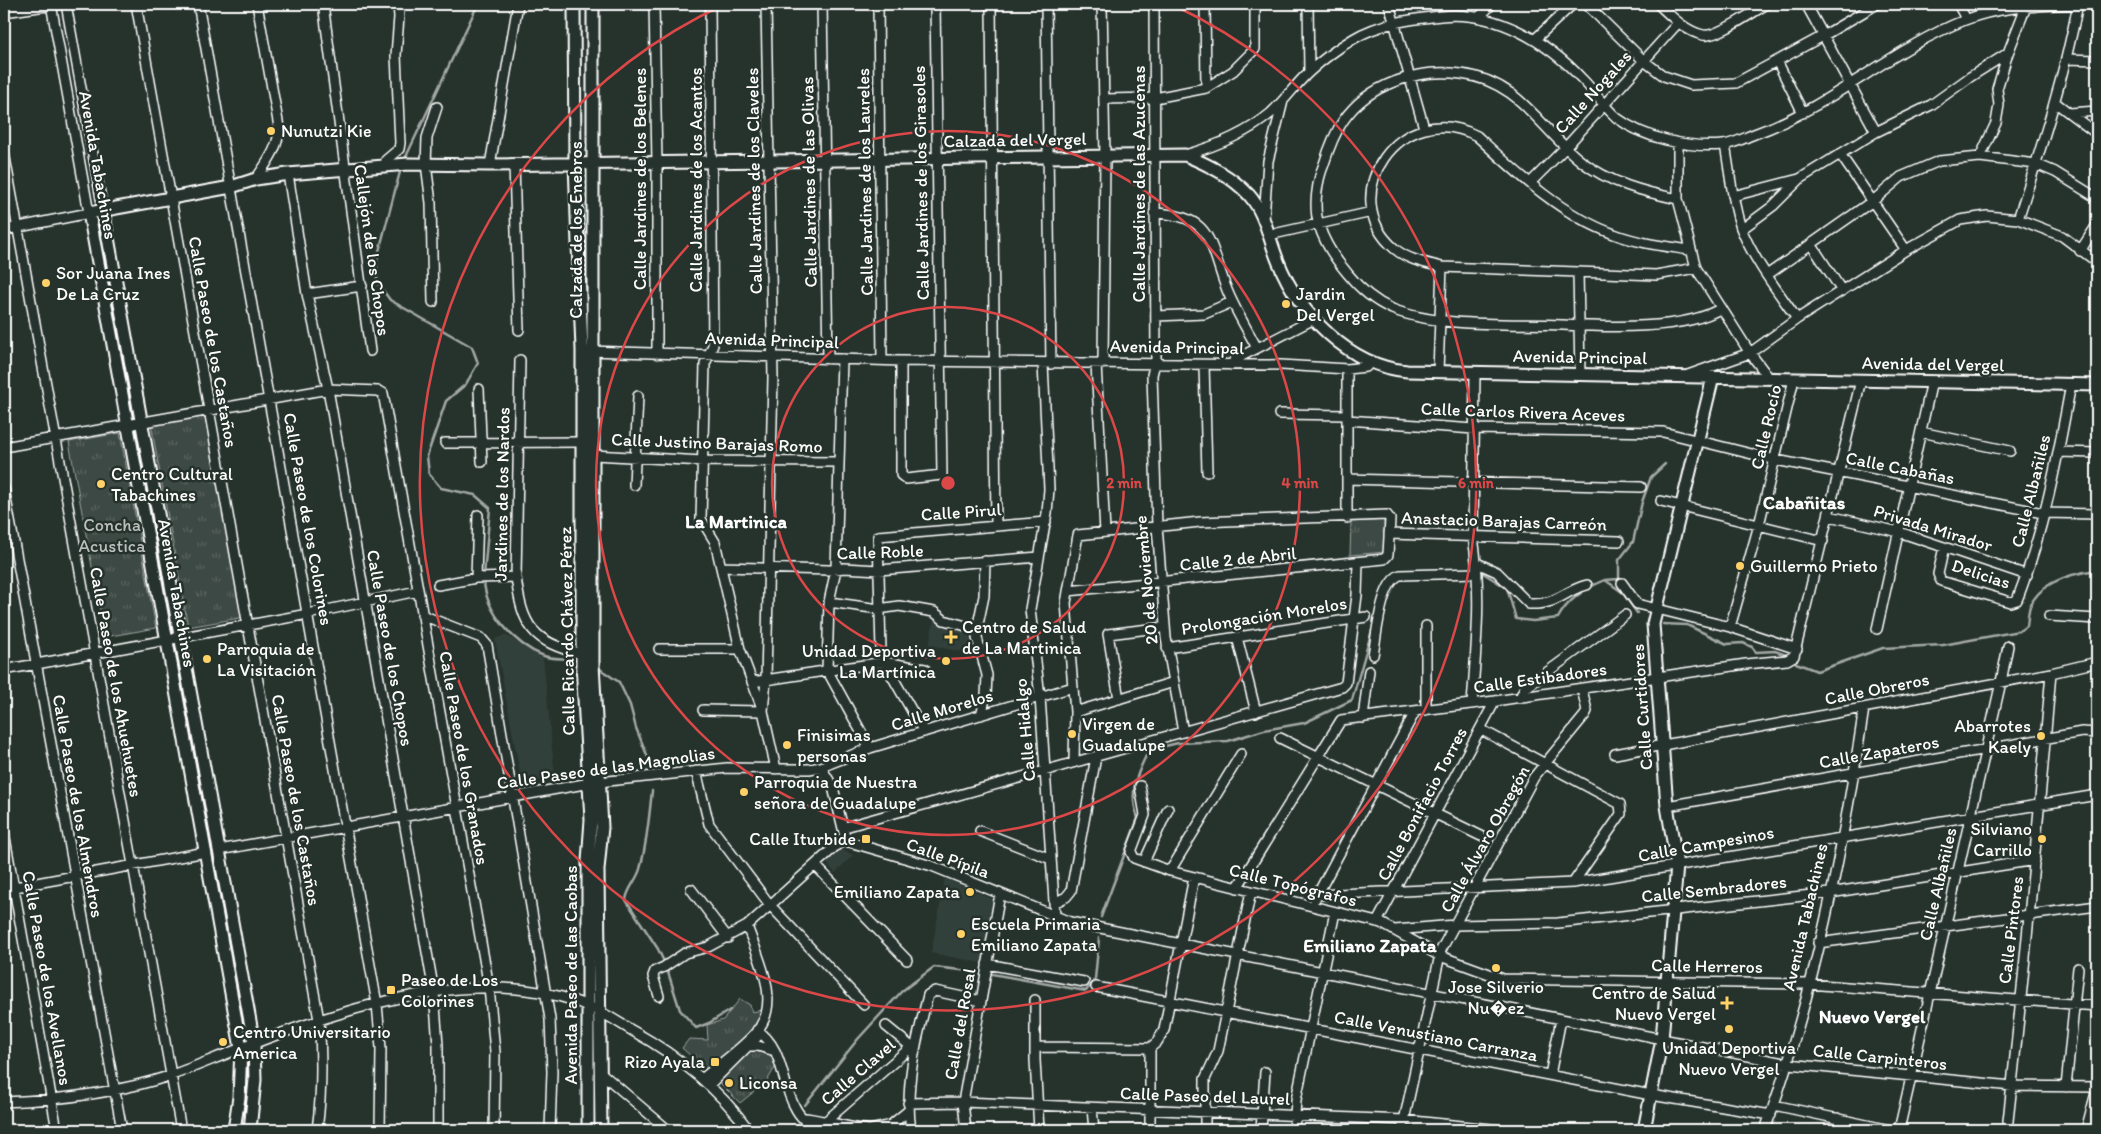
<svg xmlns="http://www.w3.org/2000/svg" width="2101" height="1134" viewBox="0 0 2101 1134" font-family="Itim,sans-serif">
<defs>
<pattern id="grass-tufts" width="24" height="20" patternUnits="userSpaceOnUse" patternTransform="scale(1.25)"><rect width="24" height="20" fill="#3e4944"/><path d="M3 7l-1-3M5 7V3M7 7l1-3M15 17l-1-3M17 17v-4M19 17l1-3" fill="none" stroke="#5b6460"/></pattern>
</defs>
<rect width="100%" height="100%" fill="#26332d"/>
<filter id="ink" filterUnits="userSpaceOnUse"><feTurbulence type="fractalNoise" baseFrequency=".02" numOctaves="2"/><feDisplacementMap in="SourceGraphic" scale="10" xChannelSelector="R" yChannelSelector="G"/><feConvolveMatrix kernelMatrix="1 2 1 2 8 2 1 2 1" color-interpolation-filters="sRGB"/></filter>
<g filter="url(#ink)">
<path fill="#333f3a" d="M 934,620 L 973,630 L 967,653 L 929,645 Z
M 505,635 L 543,658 L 555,777 L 522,784 L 495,639 Z
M 842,850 L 853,855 L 835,873 L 826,862 Z
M 945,878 L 995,900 L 983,963 L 931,953 Z"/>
<path fill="url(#grass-tufts)" stroke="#9ea4a2" d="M 208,414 L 245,617 L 188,627 L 151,424 Z
M 120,433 L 156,628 L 105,637 L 69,442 Z
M 1384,520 L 1385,552 L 1350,555 L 1351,522 Z
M 740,999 L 750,1005 L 752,1012 L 763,1010 L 760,1023 L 710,1069 L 704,1068 L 682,1048 L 689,1039 L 708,1040 L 707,1025 L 723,1020 Z
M 757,1049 L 773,1054 L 779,1061 L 767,1081 L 740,1103 L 721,1084 L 721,1078 L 748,1052 Z"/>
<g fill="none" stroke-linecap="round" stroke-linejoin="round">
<path stroke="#a4a9a7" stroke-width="2.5" d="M 404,161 L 478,4
M 401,168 L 377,259 L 377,282 L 390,300 L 472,347 L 478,363 L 466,384 L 446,401 L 427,456 L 429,474 L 441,488 L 475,495 L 490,508 L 484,575
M 1483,573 L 1507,588 L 1516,619 L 1533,621 L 1558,618 C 1568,599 1585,588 1605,580 L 1622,592 L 1637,613
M 484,580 C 485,612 515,645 544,656 C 551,659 562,658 571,659
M 1605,580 L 1619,579 L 1619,560 L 1633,542 L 1642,502 L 1651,477 L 1665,464
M 1663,624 L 1687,625 L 1727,644 L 1743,643 L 1752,647 L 1756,652 L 1775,651 L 1786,655
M 1796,663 L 1817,671 L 1883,648 L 1943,645 L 2019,631 L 2027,626 C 2028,620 2028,612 2030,606 C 2041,581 2074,573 2097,570
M 600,669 L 619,682 L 630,705 L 636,728 L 649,760
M 652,791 C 649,816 647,844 640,869 C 637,880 627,889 626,900 L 658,949 L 665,964
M 1101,917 L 1138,818 C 1128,792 1137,773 1149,750 L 1178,743 L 1228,741 L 1264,730 L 1304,723 L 1352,700 L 1372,630
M 667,969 L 680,1010 L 696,1028 L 709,1023 L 730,1010
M 992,974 L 1086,991 L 1095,979 L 1099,938
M 805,1105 L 858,1039 L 902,991 L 934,967 L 978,972"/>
<defs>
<path id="street" d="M 66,4 L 103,210
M 136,4 L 319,1020 C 322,1057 322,1093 317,1130
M 198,4 L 377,1004 L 381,1048 L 380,1130
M 323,4 L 370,351
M 654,4 L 657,163 L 657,354
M 710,4 L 713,345 L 705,364 L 701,519 L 715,542 L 740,649 L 763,711 L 776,769
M 822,4 L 828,359
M 878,4 L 882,360
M 991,4 L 996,526
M 1046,4 L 1051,364
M 1102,4 L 1105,156 L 1103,364
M 1154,4 L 1156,359 L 1152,375 L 1157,526 L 1166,638 L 1183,732
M 1205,4 L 1206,88
M 1308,4 L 1309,72
M 1389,4 L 1424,128
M 1586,4 L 1644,61 L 1664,76 L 1691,85 L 1736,83 L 1823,36 L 1877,4
M 1658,4 C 1671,16 1685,31 1703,35 C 1717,38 1754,11 1767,4
M 1806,4 L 1876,132
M 1958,4 L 1966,19
M 4,12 L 60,4
M 1480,16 L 1492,4
M 1534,40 L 1573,4
M 2067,59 L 2097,60
M 1777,61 L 1803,113
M 1104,99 L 1155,98 L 1206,88 L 1233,71 L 1255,49 L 1255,4
M 2056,103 L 2097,134
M 2070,113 L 2097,111
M 1678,143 L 1678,199 L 1696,268 L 1750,353 L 1769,378
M 1725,145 C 1730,172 1732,201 1741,228 C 1754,261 1777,290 1797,319
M 4,152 L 181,1130
M 1840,154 L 1906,250
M 1185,155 C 1217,146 1246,134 1271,113 C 1285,100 1295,85 1309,72 C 1322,60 1338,48 1353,39 C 1379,23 1412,19 1441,16 C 1495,10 1548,42 1583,80 C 1595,92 1604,107 1617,118 C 1645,139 1689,148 1723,145 C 1734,144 1746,137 1757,133 C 1832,106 1891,49 1965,20 C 2000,6 2039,6 2075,4
M 1980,157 L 1996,123 L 1999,105 L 1997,89 L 2008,53 L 2027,4
M 386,165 L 386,160 L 399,149 L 400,143 L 396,55 L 399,17 L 398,4
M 490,165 L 518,4
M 514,165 L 519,330
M 288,174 L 307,294 L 328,389 L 434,992 L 438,1045 L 438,1130
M 256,179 C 267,162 279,148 279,127 L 257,4
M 1531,182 L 1566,147 L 1678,23
M 1733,196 L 1799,179
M 1678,199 C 1644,192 1609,183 1581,161 C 1539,128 1520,81 1461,74 C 1418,68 1368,84 1343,121 C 1334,134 1329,148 1324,164 C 1317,181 1313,207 1319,225 C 1324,242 1336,260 1348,274 C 1360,289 1374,301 1392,309 C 1439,328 1511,323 1562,325 C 1604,327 1686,331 1721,308
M 1154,213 C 1214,215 1209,244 1227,290 C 1235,310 1247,329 1257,348
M 1264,219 L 1268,161 L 1283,101
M 2018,219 C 2041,148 2064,78 2078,4
M 1742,229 L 1773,206 L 1801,178 L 1876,132 L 1931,105 L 1970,77 L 2008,53
M 4,230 L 89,213 L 51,4
M 1269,235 L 1372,212
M 1811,244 L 1842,291
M 1690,250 C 1665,246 1637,243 1614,234 C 1561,215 1518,174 1477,136 C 1401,96 1333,197 1395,249 C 1408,260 1426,263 1442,267 L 1656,275 L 1696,268
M 2080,251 L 2097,225
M 1578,272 L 1580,374
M 1767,275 L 1874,200 L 1901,177 L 1939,161 L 1980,157 L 2036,164 L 2055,172 L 2097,198
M 307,294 L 362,286
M 433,302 L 431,203 L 426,164 L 427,138 L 437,107
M 1156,316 L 1204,314 L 1232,302
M 588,351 L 901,361 L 1281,365 L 1347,369 L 1366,367 L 1370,363
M 842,359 L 836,569 L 829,602 L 827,670 L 870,748
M 520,360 L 516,577 C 522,626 532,642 582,654
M 901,361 L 901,475 L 906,479 L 942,475 L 935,4
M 1043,364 L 1049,489 L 1047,513 L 1030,609 L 1040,697 L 1055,916
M 1096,364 L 1105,532
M 1204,365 L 1207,472
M 1231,365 L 1236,359 L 1314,319
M 1347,369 L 1347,518
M 1438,371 L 1442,267
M 1688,375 L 1750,353 L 1797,319 L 1906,250 L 1960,220 L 1987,216 L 2018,219 L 2062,236 L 2097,262
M 479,389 L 482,462
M 1279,414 L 1347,415
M 1347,420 L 1474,429 L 1663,432 L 1776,460 L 2043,513 L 2097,514
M 1921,432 L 2010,451
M 445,443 L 583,442
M 4,447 L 328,389 L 378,391 L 383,393 L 489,987 L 495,1052 L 494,1130
M 2059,452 L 2097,453
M 594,455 L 703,461 L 839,462
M 1347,479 L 1641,487
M 634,485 L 638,396
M 4,488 L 122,1130
M 1661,501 L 1823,541
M 1829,516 L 1899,532 L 2027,575
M 1389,534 L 1619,541
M 1944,547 L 1938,574 L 1941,581 L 2010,602 L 2017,600 C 2044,531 2058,456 2071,384
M 1477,563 L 1497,572 L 1529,604 C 1558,605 1563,591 1587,585
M 721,567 L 829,570 L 844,568 L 879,570 L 1039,557
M 476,578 L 478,515
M 1622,583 L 1637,604 L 1730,627 L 1797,649
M 438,585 L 476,578 L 516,577
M 1068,591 L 1384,559 L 1388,555 L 1390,519 L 1387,515 L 1200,522 L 1078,535 L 1066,603 L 1075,712 L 1074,762
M 829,602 L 879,609 L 899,606 L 934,612 L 944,620 L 977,629
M 422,615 L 481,638 L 487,645 L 550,1019 L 552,1072 L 550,1130
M 2049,616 L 2097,619
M 1730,627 L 1759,525 L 1794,379
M 1877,629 L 1932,381
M 1237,637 L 1256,712
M 1167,648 L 1366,617
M 659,649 L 740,649
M 1373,655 C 1377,635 1380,583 1400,575 L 1477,573
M 4,670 L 308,614 L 417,591
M 752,682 L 884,662 L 925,669
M 1520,698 L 1524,689 L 1625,615
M 1119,699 L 1108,634 L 1165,627
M 1472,704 C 1476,648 1482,593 1473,537 L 1475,372
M 703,710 L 763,711 L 766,680 L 773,378 L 766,4
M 1426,710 L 1426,626
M 1075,712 L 1174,682
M 981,715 L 986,696 L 987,675 L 977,638 L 977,629 L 984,596 L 985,561
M 1363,718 L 1369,671
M 1480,729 L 1620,804 L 1621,814 L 1573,883
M 924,732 L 884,662 L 881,651 L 878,536 L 1046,522
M 1280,738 L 1481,836
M 1615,754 L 2051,673 L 2097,662
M 821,767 L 833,787 L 846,841
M 696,771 L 709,824 L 770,905 L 864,1005
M 1140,786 L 1145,815 L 1131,852 L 1134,858 L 1170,871 L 1381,923 L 1440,956 L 1503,979 L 1808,984 L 2097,1006
M 1667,806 L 2082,732 L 2097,733
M 845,827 C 1010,779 1176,734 1342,687 L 1346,683 L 1357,595 L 1358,563
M 980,831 L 1051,859
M 4,832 L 57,1130
M 219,850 L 590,783 L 727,768 L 809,769 L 821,767 L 870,748 L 1073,687
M 1144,862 L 1168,809
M 815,865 L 907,960
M 1170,871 L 1241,754
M 1237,888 L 1341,720 L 1495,701 L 1746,664 L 1787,660 L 1794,656 L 1861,380
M 4,889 L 206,852
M 691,889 L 728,938
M 1317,895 L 1573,883 L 2097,795
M 1315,899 L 1415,712
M 1054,903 L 1066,897 L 1071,891 L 1096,757
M 1377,922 L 1495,701
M 1395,930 L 1455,925 L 1558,923 L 1830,893 L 2035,860
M 1818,943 L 2097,906
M 987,964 L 1084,982
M 1096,987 L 1651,1095 L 1771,1115
M 659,996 L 653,976 L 655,971 L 664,967 L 685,953 L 708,947 L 747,926 L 838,844 L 846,841 L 932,866 L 1070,922 L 1789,1064 L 2012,1086 L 2097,1087
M 1035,1000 L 1035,1060 L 1039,1130
M 886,1026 L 914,1049
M 757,1030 C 785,1049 780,1083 796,1109 C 800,1117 807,1121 811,1130
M 749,1046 L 758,1046 L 775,1051
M 1035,1047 L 1150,1048
M 1150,1048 L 1157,1042 L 1164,1030 L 1194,877
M 600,1072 L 668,1130
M 1550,1075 L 1561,1019
M 702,1079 C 718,1065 749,1044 760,1027 C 780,998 757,955 747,926
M 709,1085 L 758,1036
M 2066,1087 L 2078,968
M 4,1102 C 60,1100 118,1093 172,1075 C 200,1065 227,1053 255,1043 C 356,1005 485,962 590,1007 C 605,1013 619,1023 633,1031 C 678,1056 718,1088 749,1130
M 908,1103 L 963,1102 L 1404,1120 L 1501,1130
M 1774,1105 L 1890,1130
M 1092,1108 L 1094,1130
M 806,1118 C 828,1121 848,1128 870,1130
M 826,1121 L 911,1047
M 870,1130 L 891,1125 L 908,1111
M 911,1130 C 904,1084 917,1039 928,995 L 935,991 L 981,1001
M 966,1130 L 963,1102 L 1000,894
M 1150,1130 L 1150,1048
M 1205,1130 L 1205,1079 L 1218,1051 L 1251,891
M 1261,1130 L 1265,1072
M 1294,1130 L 1296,1100 L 1335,912
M 1402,1130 L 1441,950 L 1534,777 L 1585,715 L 1587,711 L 1582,689
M 1765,1130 C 1814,995 1843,850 1864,708
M 1835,1130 L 1837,1118
M 1899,1130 L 2001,682 L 2008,646
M 2007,1130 C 2024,978 2038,825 2051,673
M 2086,1130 L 2097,1089"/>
<path id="secondary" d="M 574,4 L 575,164 L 582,350 L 582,664 L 591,820 L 588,861 L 588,1130
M 593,4 L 593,664 L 602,827 L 598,870 L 601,1130
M 103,210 L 254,1043 L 255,1080 L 250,1130
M 234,1130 L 239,1097 L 241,1048 L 89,213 L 231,187 L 256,179 L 288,174 L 408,164 L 490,165 L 1185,155 C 1209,165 1231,176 1249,195 C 1265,213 1269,239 1278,261 C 1299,314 1349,366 1407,371 L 2097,385
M 1644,1130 L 1662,1039 L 1677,865 L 1667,806 L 1653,624 L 1713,377"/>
</defs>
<use href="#street" stroke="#fff" stroke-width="12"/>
<use href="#secondary" stroke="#fff" stroke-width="15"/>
<use href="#street" stroke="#26332d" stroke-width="9"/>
<use href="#secondary" stroke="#26332d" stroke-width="11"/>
</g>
</g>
<g fill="none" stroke="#dc4848" stroke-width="2.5">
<circle cx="948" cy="483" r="176"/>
<circle cx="948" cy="483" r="352"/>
<path d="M1171 4A528 528 0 1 1 725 4"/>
</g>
<g fill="#ffd166" stroke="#26332d" stroke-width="2">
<circle cx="271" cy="131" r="5"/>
<circle cx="46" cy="283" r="5"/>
<circle cx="1286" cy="304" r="5"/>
<circle cx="101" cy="484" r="5"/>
<circle cx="1740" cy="566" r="5"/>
<path d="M948.5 629.5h5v5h5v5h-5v5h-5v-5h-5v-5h5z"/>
<circle cx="207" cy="659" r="5"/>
<circle cx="946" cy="661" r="5"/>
<circle cx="1072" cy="734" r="5"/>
<circle cx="2041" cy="736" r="5"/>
<circle cx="787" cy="745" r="5"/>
<circle cx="744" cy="792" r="5"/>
<rect x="861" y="834" width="10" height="10" rx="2.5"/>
<circle cx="2042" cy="839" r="5"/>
<circle cx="970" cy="892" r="5"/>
<circle cx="961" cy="934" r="5"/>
<circle cx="1496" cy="968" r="5"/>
<rect x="386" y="985" width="10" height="10" rx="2.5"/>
<path d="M1724.5 995.5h5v5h5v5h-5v5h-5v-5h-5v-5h5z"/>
<circle cx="1729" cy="1029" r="5"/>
<circle cx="223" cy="1042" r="5"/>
<rect x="710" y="1057" width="10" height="10" rx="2.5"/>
<circle cx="729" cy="1083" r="5"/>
</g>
<g text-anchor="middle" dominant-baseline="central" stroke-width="5" stroke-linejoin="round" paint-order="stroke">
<g font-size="18" fill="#fff" stroke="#26332d">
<text transform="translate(1593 92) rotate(-48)">Calle Nogales</text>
<text transform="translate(1015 140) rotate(-1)">Calzada del Vergel</text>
<text transform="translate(98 165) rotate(80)">Avenida Tabachines</text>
<text transform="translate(640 179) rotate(-90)">Calle Jardines de los Belenes</text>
<text transform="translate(696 180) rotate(-90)">Calle Jardines de los Acantos</text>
<text transform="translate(754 181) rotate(-91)">Calle Jardines de los Claveles</text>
<text transform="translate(809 182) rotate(-91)">Calle Jardines de las Olivas</text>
<text transform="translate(865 182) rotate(-91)">Calle Jardines de los Laureles</text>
<text transform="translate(921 183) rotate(-91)">Calle Jardines de los Girasoles</text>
<text transform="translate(1139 184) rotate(-90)">Calle Jardines de las Azucenas</text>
<text transform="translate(576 230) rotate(-90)">Calzada de los Enebros</text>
<text transform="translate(372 250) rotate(82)">Callejón de los Chopos</text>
<text transform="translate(772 340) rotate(2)">Avenida Principal</text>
<text transform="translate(213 342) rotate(80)">Calle Paseo de los Castaños</text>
<text transform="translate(1177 347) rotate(1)">Avenida Principal</text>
<text transform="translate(1580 357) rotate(1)">Avenida Principal</text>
<text transform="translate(1933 364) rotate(1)">Avenida del Vergel</text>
<text transform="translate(1523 412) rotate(2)">Calle Carlos Rivera Aceves</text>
<text transform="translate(1766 427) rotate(-77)">Calle Rocío</text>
<text transform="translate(717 443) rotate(2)">Calle Justino Barajas Romo</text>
<text transform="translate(1900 468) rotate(11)">Calle Cabañas</text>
<text transform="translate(2031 491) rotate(-76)">Calle Albañiles</text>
<text transform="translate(502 494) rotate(-89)">Jardines de los Nardos</text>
<text transform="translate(961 512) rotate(-4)">Calle Pirul</text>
<text transform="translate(308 519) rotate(80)">Calle Paseo de los Colorines</text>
<text transform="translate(1504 521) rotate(2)">Anastacio Barajas Carreón</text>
<text transform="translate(1933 528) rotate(17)">Privada Mirador</text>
<text transform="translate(880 552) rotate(-2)">Calle Roble</text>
<text transform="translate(1238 559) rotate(-6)">Calle 2 de Abril</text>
<text transform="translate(1981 574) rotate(18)">Delicias</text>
<text transform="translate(1146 580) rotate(-95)">20 de Noviembre</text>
<text transform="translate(177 593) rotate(80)">Avenida Tabachines</text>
<text transform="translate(1264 616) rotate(-9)">Prolongación Morelos</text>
<text transform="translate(567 631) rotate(-91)">Calle Ricardo Chávez Pérez</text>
<text transform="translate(390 648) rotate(80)">Calle Paseo de los Chopos</text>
<text transform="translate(1540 678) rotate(-8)">Calle Estibadores</text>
<text transform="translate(116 682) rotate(80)">Calle Paseo de los Ahuehuetes</text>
<text transform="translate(1877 689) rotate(-11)">Calle Obreros</text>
<text transform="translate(1642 707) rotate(-94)">Calle Curtidores</text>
<text transform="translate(942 710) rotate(-17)">Calle Morelos</text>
<text transform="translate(1025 730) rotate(-95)">Calle Hidalgo</text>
<text transform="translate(1879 752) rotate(-10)">Calle Zapateros</text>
<text transform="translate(464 758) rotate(80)">Calle Paseo de los Granados</text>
<text transform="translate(606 768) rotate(-8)">Calle Paseo de las Magnolias</text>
<text transform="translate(296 800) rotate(80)">Calle Paseo de los Castaños</text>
<text transform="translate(1422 804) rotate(-62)">Calle Bonifacio Torres</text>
<text transform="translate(78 806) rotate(80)">Calle Paseo de los Almendros</text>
<text transform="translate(1485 839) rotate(-61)">Calle Álvaro Obregón</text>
<text transform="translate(1706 844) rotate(-10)">Calle Campesinos</text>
<text transform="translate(948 858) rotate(20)">Calle Pípila</text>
<text transform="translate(1938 884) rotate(-77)">Calle Albañiles</text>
<text transform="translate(1293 885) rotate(14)">Calle Topógrafos</text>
<text transform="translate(1714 889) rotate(-6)">Calle Sembradores</text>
<text transform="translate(1805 917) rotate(-77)">Avenida Tabachines</text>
<text transform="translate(2011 930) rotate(-83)">Calle Pintores</text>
<text transform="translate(1707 966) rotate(1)">Calle Herreros</text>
<text transform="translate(571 975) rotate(-90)">Avenida Paseo de las Caobas</text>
<text transform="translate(47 978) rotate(80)">Calle Paseo de los Avellanos</text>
<text transform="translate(960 1024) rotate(-80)">Calle del Rosal</text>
<text transform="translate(1436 1036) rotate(11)">Calle Venustiano Carranza</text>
<text transform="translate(1880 1057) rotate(6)">Calle Carpinteros</text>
<text transform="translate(858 1072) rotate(-41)">Calle Clavel</text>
<text transform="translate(1205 1096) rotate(2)">Calle Paseo del Laurel</text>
</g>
<g font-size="18" fill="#fff" stroke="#26332d" text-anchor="start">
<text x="281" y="131">Nunutzi Kie</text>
<text x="56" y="273">Sor Juana Ines<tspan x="56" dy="21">De La Cruz</tspan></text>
<text x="1296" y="294">Jardin<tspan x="1296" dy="21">Del Vergel</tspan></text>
<text x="111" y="474">Centro Cultural<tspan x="111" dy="21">Tabachines</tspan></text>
<text x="1750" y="566">Guillermo Prieto</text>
<text x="962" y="627">Centro de Salud<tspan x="962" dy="21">de La Martinica</tspan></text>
<text x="217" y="649">Parroquia de<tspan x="217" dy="21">La Visitación</tspan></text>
<text x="936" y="651" text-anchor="end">Unidad Deportiva<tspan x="936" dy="21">La Martínica</tspan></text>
<text x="1082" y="724">Virgen de<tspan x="1082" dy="21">Guadalupe</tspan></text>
<text x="2031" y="726" text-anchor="end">Abarrotes<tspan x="2031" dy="21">Kaely</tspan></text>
<text x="797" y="735">Finisimas<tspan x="797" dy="21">personas</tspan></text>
<text x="754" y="782">Parroquia de Nuestra<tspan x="754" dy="21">señora de Guadalupe</tspan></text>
<text x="2032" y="829" text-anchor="end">Silviano<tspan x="2032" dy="21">Carrillo</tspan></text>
<text x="856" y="839" text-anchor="end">Calle Iturbide</text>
<text x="960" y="892" text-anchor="end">Emiliano Zapata</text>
<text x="971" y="924">Escuela Primaria<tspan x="971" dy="21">Emiliano Zapata</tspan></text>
<text x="401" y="980">Paseo de Los<tspan x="401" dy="21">Colorines</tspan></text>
<text x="1496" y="987" text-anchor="middle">Jose Silverio<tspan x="1496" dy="21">Nu�ez</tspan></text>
<text x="1716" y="993" text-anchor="end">Centro de Salud<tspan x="1716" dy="21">Nuevo Vergel</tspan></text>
<text x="233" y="1032">Centro Universitario<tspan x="233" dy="21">America</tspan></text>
<text x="1729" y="1048" text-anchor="middle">Unidad Deportiva<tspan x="1729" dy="21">Nuevo Vergel</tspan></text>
<text x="705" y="1062" text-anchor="end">Rizo Ayala</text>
<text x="739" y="1083">Liconsa</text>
</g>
<g font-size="18" fill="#bbbfbe" stroke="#26332d">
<text x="112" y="525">Concha<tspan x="112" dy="21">Acustica</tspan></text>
</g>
<g font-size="19" font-weight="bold" fill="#fff" stroke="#26332d">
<text x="1804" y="502">Cabañitas</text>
<text x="736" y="521">La Martinica</text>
<text x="1370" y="945">Emiliano Zapata</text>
<text x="1872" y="1016">Nuevo Vergel</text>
</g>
</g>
<circle cx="948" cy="483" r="8" fill="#dc4848" stroke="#26332d" stroke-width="2.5"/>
<g font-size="15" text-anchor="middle" font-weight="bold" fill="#dc4848" stroke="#26332d" stroke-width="5" stroke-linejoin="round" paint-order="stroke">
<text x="1124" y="488">2 min</text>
<text x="1300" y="488">4 min</text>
<text x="1476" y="488">6 min</text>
</g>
<rect width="2101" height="1134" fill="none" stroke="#26332d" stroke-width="20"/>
<rect x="10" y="10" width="2081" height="1114" fill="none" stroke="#fff" stroke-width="2" filter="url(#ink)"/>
</svg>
